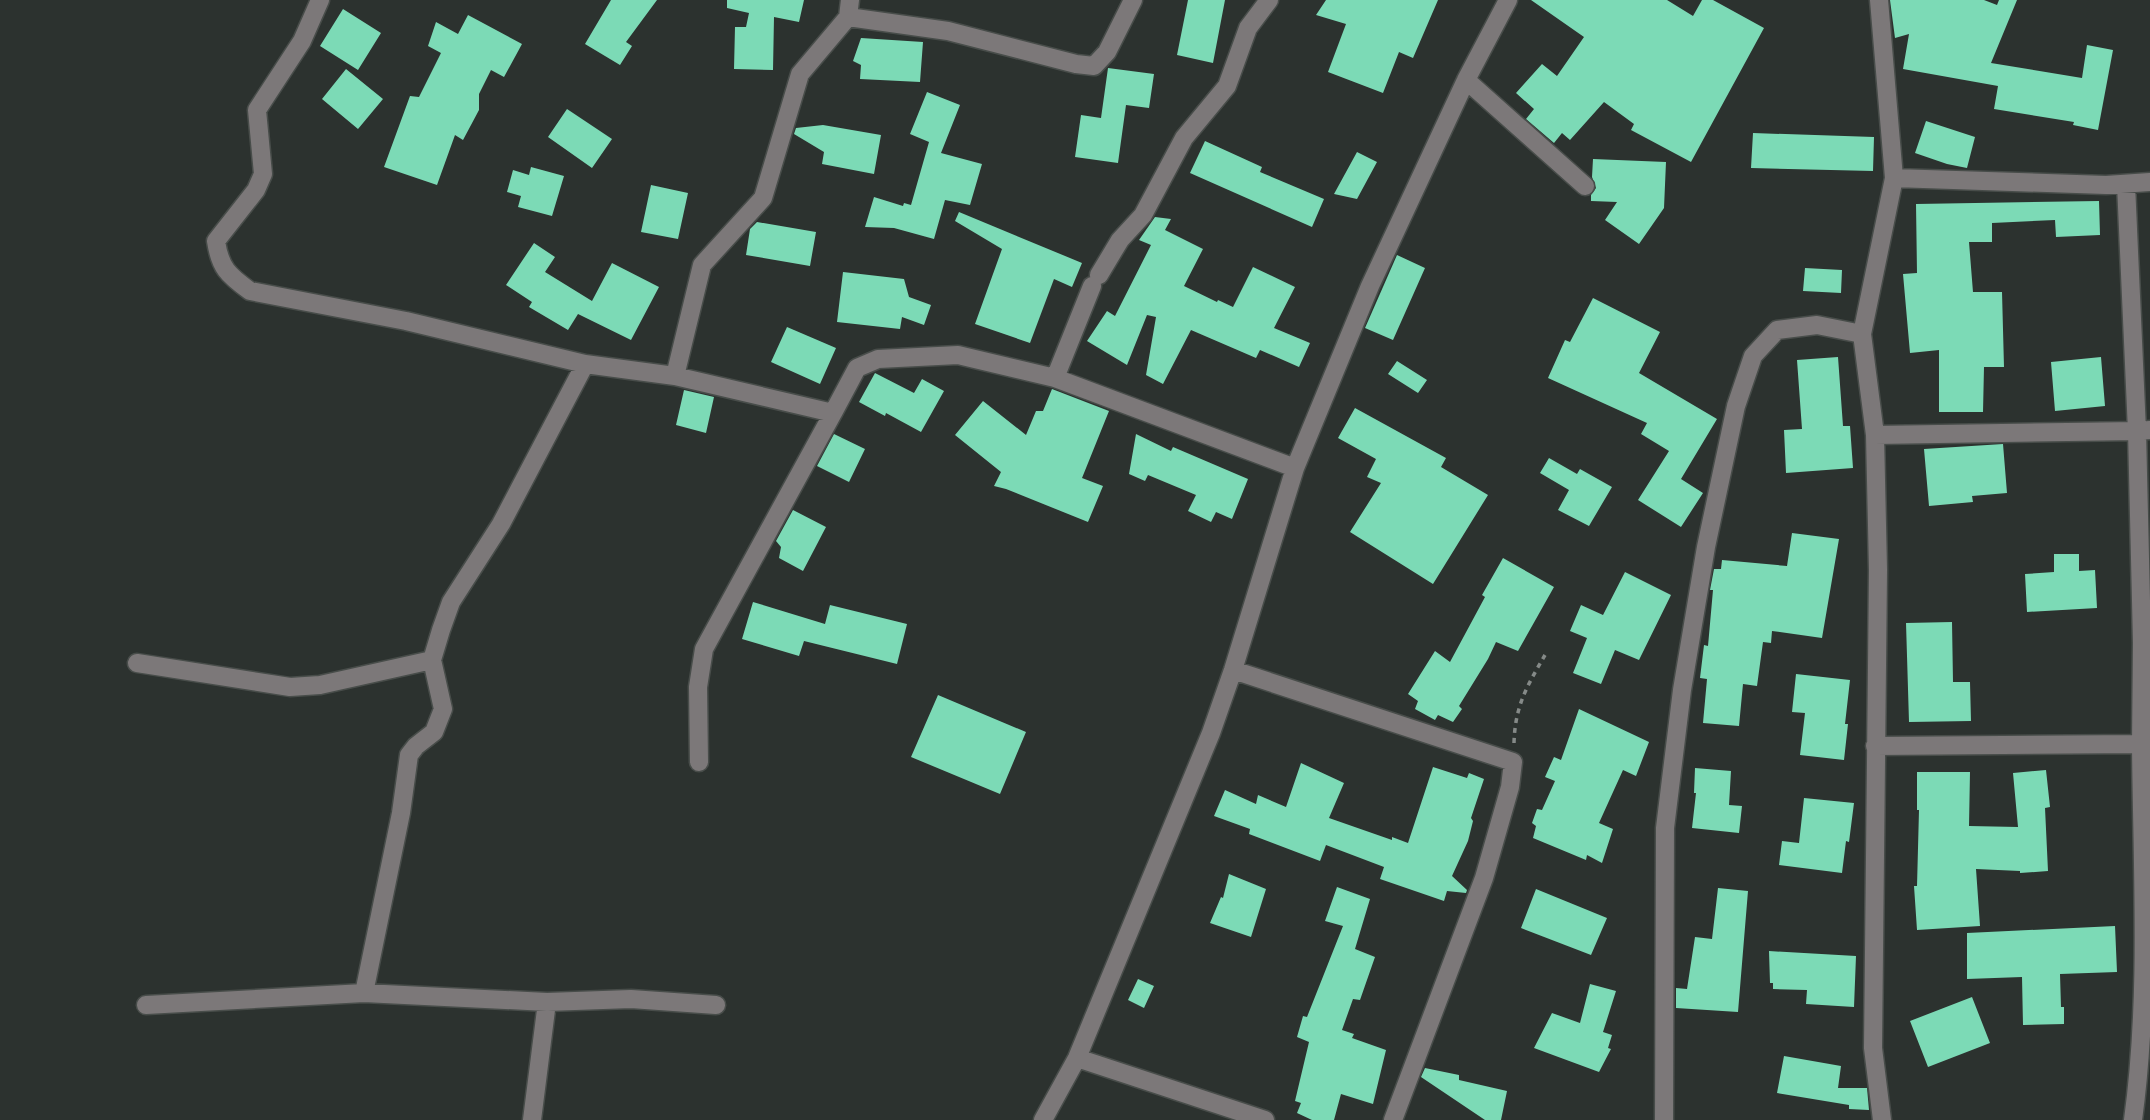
<svg xmlns="http://www.w3.org/2000/svg" width="2150" height="1120" viewBox="0 0 2150 1120" font-family="'Playfair Display',serif">
<rect width="100%" height="100%" fill="#2c322f"/>
<path fill="#7cdab6" d="M 611,0 L 657,0 L 626,42 L 632,46 L 620,65 L 585,44 Z
M 727,0 L 804,0 L 799,22 L 774,17 L 773,70 L 734,69 L 735,27 L 746,27 L 749,13 L 727,8 Z
M 1188,0 L 1225,0 L 1213,63 L 1177,55 Z
M 1326,0 L 1438,0 L 1413,58 L 1399,52 L 1383,93 L 1328,72 L 1346,24 L 1316,15 Z
M 1531,0 L 1667,0 L 1693,16 L 1702,0 L 1713,0 L 1764,28 L 1691,162 L 1631,130 L 1634,124 L 1604,102 L 1570,140 L 1562,133 L 1554,143 L 1526,119 L 1534,109 L 1516,93 L 1542,64 L 1557,76 L 1584,37 Z
M 1890,0 L 1984,0 L 1997,5 L 1999,0 L 2017,0 L 1991,63 L 2082,78 L 2087,45 L 2113,50 L 2098,130 L 2073,125 L 2074,122 L 1994,109 L 1998,86 L 1903,69 L 1909,34 L 1895,38 Z
M 343,9 L 381,33 L 358,70 L 320,46 Z
M 468,15 L 522,44 L 504,77 L 491,70 L 479,94 L 479,110 L 463,140 L 455,135 L 437,185 L 384,167 L 410,96 L 419,97 L 441,53 L 428,46 L 436,22 L 458,34 Z
M 861,38 L 923,42 L 920,82 L 860,79 L 861,65 L 853,61 Z
M 1108,68 L 1154,74 L 1149,108 L 1126,105 L 1118,163 L 1075,157 L 1081,115 L 1101,118 Z
M 346,69 L 383,99 L 358,129 L 322,99 Z
M 927,92 L 960,105 L 941,153 L 982,164 L 970,205 L 945,200 L 934,239 L 894,228 L 865,227 L 874,197 L 903,206 L 904,203 L 911,205 L 929,142 L 910,134 Z
M 567,109 L 612,139 L 592,168 L 548,137 Z
M 1926,121 L 1975,137 L 1967,168 L 1947,164 L 1915,153 Z
M 823,125 L 881,135 L 874,174 L 822,164 L 824,152 L 794,134 L 796,128 Z
M 1753,133 L 1874,137 L 1873,171 L 1751,168 Z
M 1205,141 L 1262,167 L 1260,172 L 1324,199 L 1312,227 L 1190,173 Z
M 1357,152 L 1377,162 L 1357,199 L 1334,194 Z
M 1593,159 L 1666,162 L 1664,208 L 1639,244 L 1605,220 L 1617,202 L 1591,201 L 1591,195 L 1596,188 L 1592,177 Z
M 531,167 L 564,176 L 552,216 L 518,207 L 521,196 L 507,192 L 513,170 L 529,175 Z
M 651,185 L 688,193 L 678,239 L 641,232 Z
M 2099,201 L 2100,235 L 2056,237 L 2055,220 L 1992,223 L 1992,242 L 1969,242 L 1973,292 L 2002,292 L 2004,367 L 1984,367 L 1983,412 L 1939,412 L 1939,350 L 1910,353 L 1903,274 L 1917,273 L 1916,204 Z
M 959,212 L 1082,263 L 1072,287 L 1054,279 L 1030,343 L 975,324 L 1002,249 L 955,221 Z
M 1155,217 L 1171,219 L 1165,230 L 1203,249 L 1184,286 L 1217,302 L 1218,300 L 1233,307 L 1253,267 L 1295,287 L 1274,328 L 1310,343 L 1299,367 L 1260,350 L 1256,358 L 1191,330 L 1163,384 L 1146,375 L 1156,317 L 1147,315 L 1127,365 L 1087,341 L 1107,311 L 1115,316 L 1151,245 L 1139,240 Z
M 757,222 L 816,232 L 810,266 L 746,255 L 750,229 Z
M 534,243 L 555,257 L 545,272 L 592,301 L 612,263 L 659,287 L 631,340 L 578,314 L 568,330 L 529,307 L 532,302 L 506,285 Z
M 1397,255 L 1425,268 L 1393,340 L 1365,328 Z
M 1805,268 L 1842,270 L 1841,293 L 1803,291 Z
M 843,272 L 904,279 L 909,297 L 931,305 L 924,325 L 902,317 L 900,329 L 837,322 Z
M 1593,298 L 1660,332 L 1639,373 L 1717,419 L 1681,479 L 1703,493 L 1681,527 L 1638,500 L 1669,451 L 1641,434 L 1647,423 L 1548,378 L 1565,340 L 1570,342 Z
M 787,327 L 836,348 L 820,384 L 771,362 Z
M 1838,357 L 1843,426 L 1850,426 L 1853,468 L 1786,473 L 1784,430 L 1802,429 L 1797,360 Z
M 2101,357 L 2105,406 L 2055,411 L 2051,362 Z
M 1397,361 L 1427,380 L 1418,393 L 1388,374 Z
M 875,373 L 914,393 L 922,379 L 944,391 L 921,432 L 886,413 L 885,416 L 859,402 Z
M 1052,389 L 1109,411 L 1082,478 L 1103,486 L 1088,522 L 1006,489 L 994,486 L 1001,472 L 955,435 L 983,401 L 1026,435 L 1036,411 L 1043,411 Z
M 684,390 L 714,397 L 706,433 L 676,425 Z
M 1355,408 L 1446,458 L 1441,467 L 1488,495 L 1433,584 L 1350,532 L 1381,483 L 1367,477 L 1376,459 L 1338,438 Z
M 834,434 L 865,449 L 849,482 L 817,466 Z
M 1136,434 L 1171,451 L 1173,447 L 1248,479 L 1232,519 L 1216,512 L 1211,522 L 1188,511 L 1196,495 L 1148,475 L 1145,481 L 1129,474 Z
M 2003,444 L 2007,493 L 1972,496 L 1973,502 L 1929,506 L 1924,449 Z
M 1549,458 L 1577,474 L 1580,469 L 1612,487 L 1589,526 L 1558,510 L 1569,490 L 1540,473 Z
M 793,510 L 826,527 L 803,571 L 779,558 L 781,547 L 776,541 Z
M 1792,533 L 1839,539 L 1822,638 L 1772,631 L 1771,643 L 1763,642 L 1757,686 L 1743,684 L 1739,726 L 1703,723 L 1707,679 L 1700,678 L 1704,645 L 1708,646 L 1713,590 L 1710,590 L 1714,569 L 1721,569 L 1722,560 L 1787,566 Z
M 2054,554 L 2079,554 L 2079,571 L 2095,570 L 2097,608 L 2027,612 L 2025,574 L 2054,572 Z
M 1503,558 L 1554,587 L 1518,651 L 1496,642 L 1488,659 L 1459,706 L 1462,709 L 1453,722 L 1438,715 L 1435,720 L 1415,709 L 1418,701 L 1408,694 L 1435,651 L 1450,662 L 1485,597 L 1482,595 Z
M 1625,572 L 1671,595 L 1639,660 L 1615,650 L 1601,684 L 1573,673 L 1587,638 L 1570,631 L 1581,605 L 1603,615 Z
M 753,602 L 825,624 L 830,605 L 907,624 L 897,664 L 804,641 L 799,656 L 742,639 Z
M 1952,622 L 1953,682 L 1970,682 L 1971,721 L 1909,722 L 1906,623 Z
M 1796,674 L 1850,680 L 1845,724 L 1848,724 L 1844,760 L 1800,755 L 1805,713 L 1792,712 Z
M 938,695 L 1026,732 L 1000,794 L 911,757 Z
M 1579,709 L 1649,742 L 1636,776 L 1623,770 L 1599,823 L 1613,829 L 1602,863 L 1587,855 L 1586,860 L 1533,838 L 1536,826 L 1532,823 L 1537,809 L 1542,810 L 1555,781 L 1545,777 L 1554,757 L 1561,760 Z
M 1301,763 L 1344,783 L 1329,818 L 1392,840 L 1392,837 L 1408,843 L 1433,767 L 1467,778 L 1469,773 L 1484,779 L 1471,818 L 1473,821 L 1468,841 L 1452,876 L 1467,890 L 1466,893 L 1447,891 L 1444,901 L 1380,879 L 1384,867 L 1326,845 L 1320,861 L 1249,834 L 1250,829 L 1214,816 L 1225,790 L 1256,804 L 1258,795 L 1286,807 Z
M 1695,768 L 1731,771 L 1729,805 L 1742,806 L 1739,833 L 1692,828 L 1696,793 L 1694,793 Z
M 2046,770 L 2050,807 L 2045,808 L 2048,871 L 2020,873 L 2020,871 L 1976,869 L 1980,926 L 1917,930 L 1914,886 L 1917,886 L 1919,810 L 1917,810 L 1917,772 L 1970,772 L 1969,826 L 2018,827 L 2013,773 Z
M 1804,798 L 1854,803 L 1849,842 L 1846,841 L 1842,873 L 1779,865 L 1782,841 L 1799,843 Z
M 1229,874 L 1266,889 L 1251,937 L 1210,923 L 1221,897 L 1223,898 Z
M 1337,887 L 1370,899 L 1355,949 L 1375,957 L 1360,1000 L 1353,999 L 1342,1030 L 1354,1034 L 1352,1038 L 1386,1050 L 1373,1104 L 1341,1094 L 1334,1120 L 1312,1120 L 1297,1113 L 1301,1103 L 1295,1101 L 1309,1042 L 1297,1037 L 1303,1016 L 1307,1017 L 1343,926 L 1325,921 Z
M 1718,888 L 1748,891 L 1738,1012 L 1676,1008 L 1676,988 L 1687,989 L 1695,937 L 1712,939 Z
M 1536,889 L 1607,918 L 1591,955 L 1521,928 Z
M 2115,926 L 2117,972 L 2060,974 L 2061,1007 L 2064,1007 L 2064,1024 L 2023,1025 L 2022,977 L 1967,979 L 1967,933 Z
M 1769,951 L 1856,956 L 1854,1007 L 1806,1004 L 1807,990 L 1773,989 L 1773,983 L 1770,983 Z
M 1138,979 L 1154,986 L 1144,1008 L 1128,1000 Z
M 1590,984 L 1616,991 L 1603,1032 L 1612,1035 L 1608,1048 L 1611,1049 L 1599,1072 L 1534,1048 L 1552,1013 L 1580,1023 Z
M 1972,997 L 1990,1043 L 1928,1067 L 1910,1021 Z
M 1784,1056 L 1841,1066 L 1838,1088 L 1867,1088 L 1869,1110 L 1849,1109 L 1849,1105 L 1777,1093 Z
M 1425,1068 L 1459,1075 L 1459,1080 L 1507,1091 L 1501,1120 L 1485,1120 L 1421,1077 Z"/>
<g fill="none" stroke-linecap="round" stroke-linejoin="round">
<defs>
<path id="minor" d="M 320,0 L 302,41 L 257,110 L 263,174 L 256,190 L 216,241 C 220,268 228,275 250,291 L 406,321 L 585,364
M 1879,0 L 1894,178 L 1862,334 L 1875,435 L 1878,570 L 1873,1048 L 1882,1120
M 848,17 L 948,31 L 1076,64 L 1094,66 L 1107,52 L 1133,0
M 1466,80 L 1585,186
M 1894,178 L 2106,185 L 2150,182
M 2126,184 L 2137,431 L 2150,430
M 1099,275 L 1120,240 L 1143,215 L 1184,138 L 1227,86 L 1248,28 L 1269,0
M 675,376 L 702,265 L 763,198 L 800,74 L 848,17 L 850,0
M 1055,378 L 1092,286
M 1875,435 L 2137,431 L 2142,643 L 2141,744 L 2150,744
M 137,663 L 290,687 L 320,685 L 432,660
M 1233,670 L 1513,762 L 1510,787 L 1484,878 L 1393,1120
M 1875,746 L 2141,744 C 2142,869 2150,996 2133,1120
M 699,762 L 698,687 L 704,649 L 833,413
M 364,993 L 547,1002 L 631,999 L 716,1005
M 146,1005 L 364,993 L 401,813 L 409,755 L 416,746 L 434,732 L 443,709 L 432,660 L 441,630 L 451,602 L 501,524 L 585,364 L 675,376 L 833,413 L 857,368 L 878,359 L 958,355 L 1055,378 L 1295,468
M 1077,1058 L 1265,1120
M 532,1120 L 547,1002
M 1043,1120 L 1077,1058 L 1211,733 L 1233,670 L 1295,468 L 1370,286 L 1466,80 L 1508,0
M 1664,1120 L 1665,828 L 1682,690 L 1706,547 L 1736,406 L 1753,356 L 1777,330 L 1817,325 L 1862,334"/>
</defs>
<use href="#minor" stroke="#484d4a" stroke-width="21"/>
<path stroke="#858a88" stroke-width="3.5" stroke-dasharray="5 5" stroke-linecap="butt" d="M 1514,743 C 1515,706 1527,686 1545,655"/>
<use href="#minor" stroke="#7c7879" stroke-width="18"/>
</g>
</svg>
